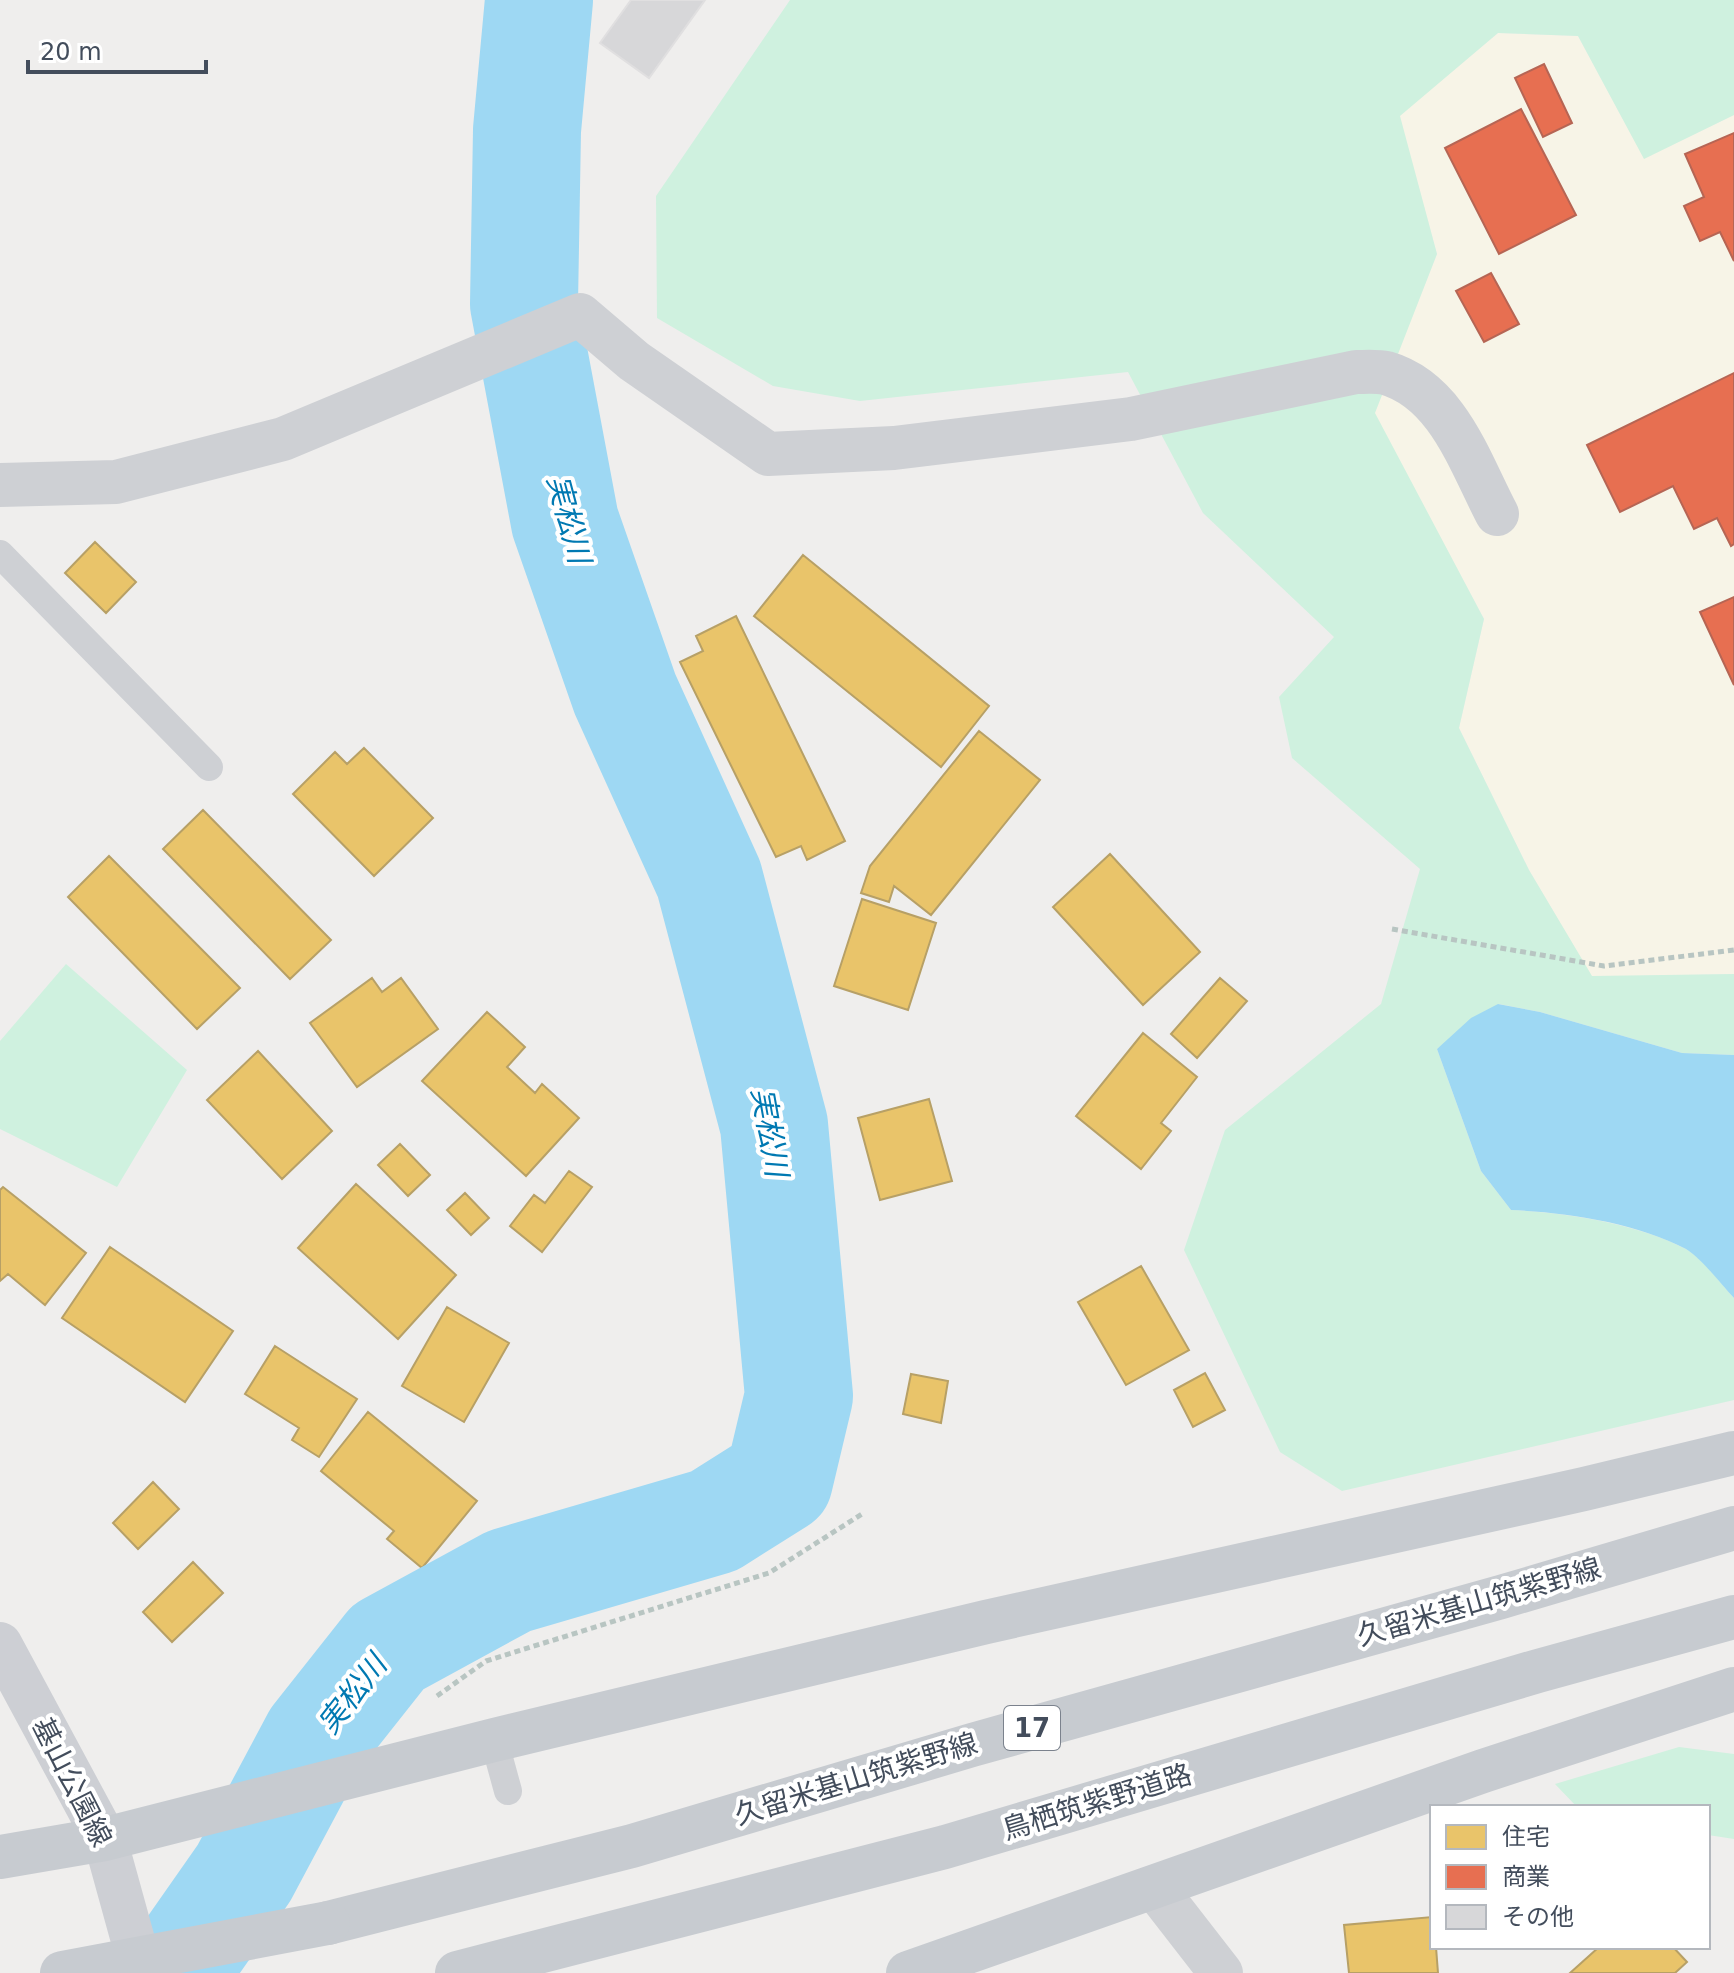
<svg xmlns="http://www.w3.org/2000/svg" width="1734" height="1973" viewBox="0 0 1734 1973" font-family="'DejaVu Sans','Noto Sans JP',sans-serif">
<rect width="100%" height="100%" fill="#efeeed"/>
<path fill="#f7f4e7" d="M 1498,33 L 1578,36 L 1644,158 L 1734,115 L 1734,974 L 1592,977 L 1529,870 L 1459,728 L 1484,619 L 1374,413 L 1437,254 L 1399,116 Z"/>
<path fill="#cff1df" d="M 790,0 L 1734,0 L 1734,115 L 1644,159 L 1578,36 L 1498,33 L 1400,116 L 1437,254 L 1375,413 L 1484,619 L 1459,728 L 1529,870 L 1592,976 L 1734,974 L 1734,1055 L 1682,1053 L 1540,1012 L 1499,1004 L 1437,1049 L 1481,1171 L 1511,1210 C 1564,1212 1639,1224 1686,1249 C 1702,1258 1721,1284 1734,1298 L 1734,1400 L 1342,1491 L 1280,1452 L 1184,1250 L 1225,1130 L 1381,1004 L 1420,869 L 1292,758 L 1279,697 L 1334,637 L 1203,513 L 1128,372 L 860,401 L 773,386 L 657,318 L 656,196 Z
M 66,964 L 187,1070 L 117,1187 L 0,1129 L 0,1041 Z
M 1679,1747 L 1734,1754 L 1734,1839 L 1708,1835 L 1708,1807 L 1577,1807 L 1555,1784 Z"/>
<path fill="#9ed8f3" d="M 1498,1004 L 1540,1012 L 1682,1053 L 1734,1055 L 1734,1298 C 1721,1284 1701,1258 1686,1249 C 1637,1223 1566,1212 1511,1210 L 1481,1171 L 1437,1049 L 1471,1018 Z"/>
<path fill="#e9c46a" stroke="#b7a066" stroke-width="2" d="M 95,542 L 136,582 L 106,613 L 65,573 Z
M 803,555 L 989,706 L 941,767 L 754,616 Z
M 736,616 L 845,841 L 807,860 L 801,846 L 776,857 L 680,662 L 703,651 L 696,636 Z
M 979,731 L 1040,780 L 931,915 L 894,886 L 889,902 L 861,893 L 870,866 Z
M 364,748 L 433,818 L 374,876 L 293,794 L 335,752 L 347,764 Z
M 203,810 L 331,940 L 290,979 L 163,849 Z
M 1110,854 L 1200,952 L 1143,1005 L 1053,907 Z
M 109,856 L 240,988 L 197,1029 L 68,897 Z
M 862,899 L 936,923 L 908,1010 L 834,986 Z
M 372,978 L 382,992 L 401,978 L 438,1029 L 357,1087 L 310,1023 Z
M 1220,978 L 1247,1001 L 1197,1058 L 1171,1034 Z
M 487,1012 L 525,1047 L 507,1067 L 535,1093 L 542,1084 L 579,1118 L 526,1176 L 422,1081 Z
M 1143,1033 L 1197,1077 L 1161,1123 L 1171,1131 L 1141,1169 L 1076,1116 Z
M 258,1051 L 332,1131 L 282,1179 L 207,1100 Z
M 929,1099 L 952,1181 L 880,1200 L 858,1118 Z
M 400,1144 L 430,1175 L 408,1196 L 378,1165 Z
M 569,1171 L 592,1187 L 542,1252 L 510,1226 L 534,1195 L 545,1203 Z
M 356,1184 L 456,1275 L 398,1339 L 298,1248 Z
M 3,1187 L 86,1253 L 45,1305 L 8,1274 L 0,1281 L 0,1190 Z
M 465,1193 L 489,1218 L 471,1235 L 447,1210 Z
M 110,1247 L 233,1331 L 185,1402 L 62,1318 Z
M 1141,1266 L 1189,1350 L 1126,1385 L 1078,1302 Z
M 447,1307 L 509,1343 L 464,1422 L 402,1386 Z
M 275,1346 L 357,1399 L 319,1457 L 292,1440 L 299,1428 L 245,1394 Z
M 1205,1373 L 1225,1410 L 1193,1427 L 1174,1390 Z
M 911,1374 L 948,1381 L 941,1423 L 903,1414 Z
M 368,1412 L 477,1501 L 422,1568 L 387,1539 L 394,1531 L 321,1471 Z
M 153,1482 L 179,1509 L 138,1549 L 113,1523 Z
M 193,1562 L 223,1593 L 172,1642 L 143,1612 Z
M 1432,1917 L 1432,1947 L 1436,1947 L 1438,1973 L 1349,1973 L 1344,1925 Z
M 1599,1947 L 1673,1947 L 1687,1962 L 1675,1973 L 1570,1973 Z"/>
<path fill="#e76f51" stroke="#b66554" stroke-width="2" d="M 1544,64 L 1572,123 L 1543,137 L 1515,78 Z
M 1521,109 L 1576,215 L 1499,254 L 1445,148 Z
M 1734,133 L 1734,261 L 1720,232 L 1700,241 L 1684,206 L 1704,197 L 1685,154 Z
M 1491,273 L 1519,324 L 1484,342 L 1456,291 Z
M 1734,373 L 1734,544 L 1731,546 L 1717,518 L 1694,529 L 1673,486 L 1620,512 L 1587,445 Z
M 1734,597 L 1734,685 L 1700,612 Z"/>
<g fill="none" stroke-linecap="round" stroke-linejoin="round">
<path stroke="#9ed8f3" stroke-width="108" d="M 174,1973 L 244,1873 L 316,1738 L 388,1647 L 509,1581 L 714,1521 L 779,1480 L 799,1396 L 774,1125 L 709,879 L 625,694 L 565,522 L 524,304 L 527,130 L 539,0"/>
</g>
<path fill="#d7d7d9" stroke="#e0dfe0" stroke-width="2" d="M 631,0 L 705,0 L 649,78 L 600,43 Z"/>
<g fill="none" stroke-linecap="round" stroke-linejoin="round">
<path stroke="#b8c5c2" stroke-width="5" stroke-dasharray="6 4" stroke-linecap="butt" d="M 1392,929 L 1604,966 L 1734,950
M 437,1696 L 486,1661 L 769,1573 L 862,1514"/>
<path stroke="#ced0d4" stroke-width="28" d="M 0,554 L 209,767
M 494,1740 L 508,1791"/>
<path stroke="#ced0d4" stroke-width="44" d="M 0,485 L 116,482 L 283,439 L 580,315 L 634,361 L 768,454 L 894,448 L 1131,419 L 1356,372 C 1365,372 1377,371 1386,373 C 1448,391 1470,463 1497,514
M 1155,1888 L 1221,1973"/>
<path stroke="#cdcfd4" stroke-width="44" d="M 0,1644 L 105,1839 L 142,1973"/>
<path stroke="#c7cbd0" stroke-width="44" d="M 0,1857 L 105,1839 L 494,1740 L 986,1622 L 1584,1489 L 1734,1453
M 328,1923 L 632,1846 L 972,1745 L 1501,1597 L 1734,1528
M 457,1973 L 945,1847 L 1538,1671 L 1734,1617
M 908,1973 L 1483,1771 L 1734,1689"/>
<path stroke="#c7cbd0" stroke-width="44" d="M 62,1973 L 328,1923"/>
</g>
<g text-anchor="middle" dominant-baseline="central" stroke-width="8" stroke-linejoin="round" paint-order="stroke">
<rect fill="#fff" stroke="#7b828d" stroke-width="2" x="1004" y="1706" width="56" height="44" rx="6"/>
<g font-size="26" font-weight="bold" fill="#434d5c">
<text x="1032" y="1728">17</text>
</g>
<g font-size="28" fill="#434d5c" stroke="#fff">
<text transform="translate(1479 1602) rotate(-16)">久留米基山筑紫野線</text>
<text transform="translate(856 1779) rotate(-17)">久留米基山筑紫野線</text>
<text transform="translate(72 1782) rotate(63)">基山公園線</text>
<text transform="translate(1097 1802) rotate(-17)">鳥栖筑紫野道路</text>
</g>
<g font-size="30" font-style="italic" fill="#0079b2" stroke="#fff">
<text transform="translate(569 519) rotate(75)">実松川</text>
<text transform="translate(770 1132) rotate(80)">実松川</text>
<text transform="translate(352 1694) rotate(-52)">実松川</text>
</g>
</g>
<rect x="1430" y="1805" width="280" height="144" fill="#ffffff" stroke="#b4b8be" stroke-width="2"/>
<rect x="1446" y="1825" width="40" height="24" fill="#e9c46a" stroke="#b4b8be" stroke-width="2"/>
<text x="1502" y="1845" font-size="24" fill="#434d5c">住宅</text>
<rect x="1446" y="1865" width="40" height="24" fill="#e76f51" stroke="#b4b8be" stroke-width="2"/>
<text x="1502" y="1885" font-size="24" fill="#434d5c">商業</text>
<rect x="1446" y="1905" width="40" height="24" fill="#d7d7d9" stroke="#b4b8be" stroke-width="2"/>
<text x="1502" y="1925" font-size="24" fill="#434d5c">その他</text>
<path d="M28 60v12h178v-12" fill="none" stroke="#434d5c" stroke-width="4"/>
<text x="40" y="60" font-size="24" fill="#434d5c" stroke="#ffffff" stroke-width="6" paint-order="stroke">20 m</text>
</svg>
